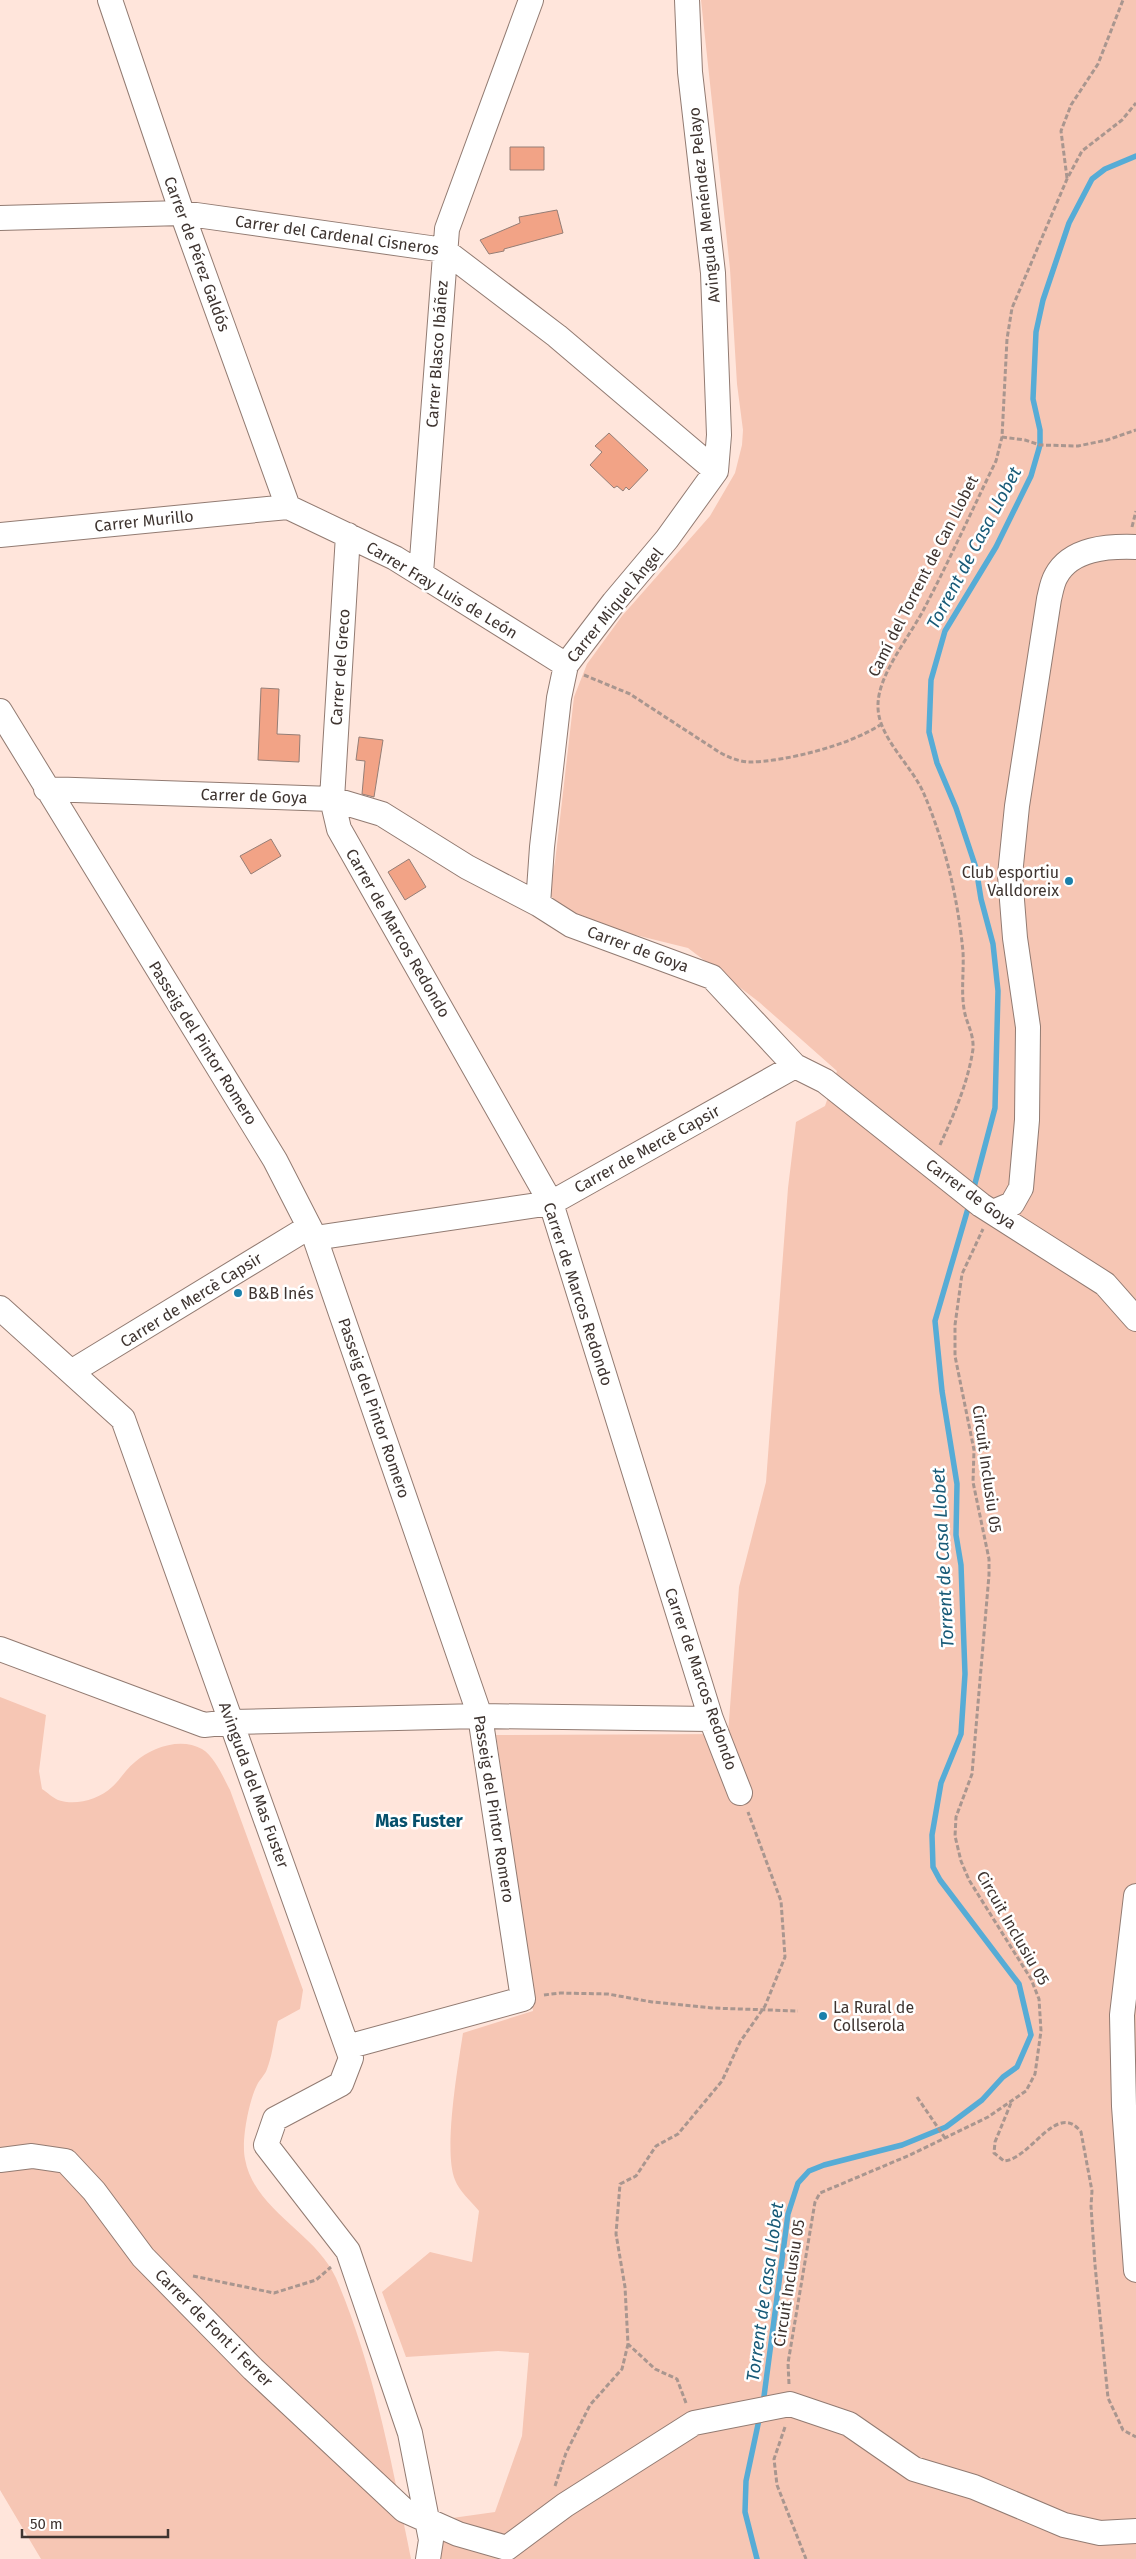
<svg xmlns="http://www.w3.org/2000/svg" width="1136" height="2559" viewBox="0 0 1136 2559" font-family="'Fira Sans',sans-serif">
<rect width="100%" height="100%" fill="#ffe5db"/>
<path fill="#f6c6b4" d="M 701,0 L 1136,0 L 1136,2559 L 439,2559 L 438,2520 L 495,2512 L 522,2436 L 529,2353 L 498,2351 L 406,2357 L 382,2292 L 430,2252 L 472,2262 L 479,2211 C 471,2201 459,2191 455,2180 C 443,2151 458,2066 463,2033 L 533,2011 L 520,1897 L 496,1735 L 728,1734 L 739,1587 L 766,1482 L 788,1188 L 796,1122 L 825,1106 L 837,1071 L 759,1002 L 688,948 L 583,922 L 548,894 L 555,862 L 574,697 L 587,664 L 622,616 L 710,516 L 735,473 L 742,445 L 743,430 L 737,384 L 730,269 Z
M 0,1697 L 46,1715 L 39,1771 L 42,1789 C 47,1792 53,1798 58,1800 C 75,1806 98,1800 112,1787 C 120,1780 126,1769 135,1762 C 152,1747 181,1737 202,1749 C 215,1757 223,1777 230,1790 L 303,1990 L 300,2009 L 278,2021 C 274,2036 273,2054 267,2069 C 265,2075 260,2079 257,2085 C 249,2101 241,2141 245,2159 C 254,2210 316,2233 336,2278 C 374,2367 392,2464 411,2559 L 41,2559 L 0,2490 Z"/>
<g fill="none" stroke-linecap="round" stroke-linejoin="round">
<path stroke="#56acd6" stroke-width="5.5" d="M 973,1191 L 995,1108 L 998,991 L 993,944 L 981,899 L 976,868 L 956,808 L 937,763 L 929,732 L 931,680 L 945,631 L 996,547 L 1031,476 L 1040,445 L 1040,430 L 1033,399 L 1036,332 L 1043,300 L 1069,223 L 1092,179 L 1105,169 L 1136,156
M 763,2404 L 788,2214 L 798,2183 L 809,2171 L 824,2165 L 902,2145 L 946,2127 L 982,2100 L 1003,2077 L 1017,2067 L 1031,2035 L 1019,1984 L 940,1880 L 933,1867 L 932,1835 L 941,1783 L 961,1734 L 965,1674 L 961,1565 L 956,1535 L 957,1484 L 942,1391 L 935,1321 L 969,1205
M 757,2559 L 745,2512 L 746,2481 L 760,2415"/>
</g>
<path fill="#f2a386" stroke="#957e76" d="M 510,147 L 544,147 L 544,170 L 510,170 Z
M 557,210 L 563,233 L 504,249 L 504,251 L 489,254 L 480,240 L 520,223 L 519,217 Z
M 609,433 L 648,470 L 629,490 L 626,487 L 623,491 L 617,486 L 614,488 L 590,465 L 602,452 L 595,446 Z
M 261,688 L 279,689 L 277,734 L 300,735 L 299,762 L 258,760 Z
M 359,737 L 383,740 L 374,797 L 362,794 L 365,761 L 356,760 Z
M 271,839 L 281,856 L 251,874 L 240,856 Z
M 409,859 L 426,887 L 405,900 L 388,872 Z"/>
<g fill="none" stroke-linecap="round" stroke-linejoin="round">
<defs>
<path id="minor" d="M 110,0 L 182,213 L 288,507
M 0,218 L 182,213 L 444,250 L 557,336 L 716,471
M 288,507 L 395,558 L 566,665
M 0,535 L 288,507
M 348,535 L 332,799 L 339,829 L 551,1203 L 711,1719 L 740,1793
M 421,573 L 447,229 L 531,0
M 0,711 L 275,1160 L 315,1238 L 480,1716 L 523,1999 L 347,2047
M 46,789 L 332,799 L 382,814 L 467,867 L 538,904 L 571,925 L 712,977 L 795,1066 L 825,1081 L 981,1205 L 1105,1284 L 1136,1319
M 538,904 L 542,847 L 559,698 L 566,665 L 614,602 L 667,539 L 716,471 L 719,435 L 713,273 L 690,72 L 687,0
M 993,1212 L 1012,1204 L 1021,1188 L 1027,1120 L 1028,1027 L 1015,938 L 1010,875 L 1017,806 L 1049,599 C 1051,591 1052,583 1056,576 C 1071,548 1108,546 1136,547
M 315,1238 L 551,1203 L 795,1066
M 0,1308 L 123,1419 L 351,2058 L 341,2084 L 275,2119 L 266,2145 L 348,2251 L 410,2433 L 431,2540 L 428,2559
M 71,1372 L 309,1227
M 0,1649 L 204,1725 L 231,1722 L 480,1716 L 711,1719
M 1136,1896 L 1122,2015 L 1124,2106 L 1136,2270
M 0,2160 L 32,2156 L 66,2161 L 94,2191 L 143,2257 L 253,2369 L 404,2510 L 458,2534 L 507,2548 L 565,2505 L 694,2423 L 790,2404 L 849,2424 L 914,2469 L 974,2487 L 1064,2525 L 1100,2533 L 1136,2531"/>
</defs>
<use href="#minor" stroke="#927b72" stroke-width="26"/>
<path stroke="#a9968f" stroke-width="3" stroke-dasharray="5 2.5" stroke-linecap="butt" d="M 1067,178 L 1061,131 L 1071,105 L 1098,64 L 1123,0
M 1002,437 L 1025,440 L 1040,445 L 1078,446 L 1107,440 L 1136,430
M 1132,527 L 1136,511
M 584,675 L 630,694 L 719,752 C 728,757 737,761 748,762 C 785,762 850,745 880,725
M 940,1145 C 954,1114 968,1083 973,1049 C 974,1033 966,1023 964,1009 C 961,990 964,971 963,952 C 958,899 945,843 924,794 C 912,765 877,737 878,705 C 878,674 911,635 925,607 C 950,559 972,510 996,461 L 1002,437 L 1007,339 L 1012,308 L 1067,179 L 1082,151 L 1122,120 L 1136,103
M 544,1995 L 560,1993 L 608,1994 L 652,2002 L 712,2008 L 798,2011
M 917,2097 L 945,2138
M 1011,2103 L 995,2142 L 994,2153 L 1004,2161 C 1031,2159 1057,2100 1081,2132 L 1092,2191 L 1091,2206 L 1095,2265 L 1108,2398 L 1123,2430 L 1136,2437
M 193,2276 L 274,2293 L 316,2280 L 331,2267
M 789,2384 L 788,2363 L 815,2202 L 820,2193 L 910,2155 L 988,2117 L 1026,2091 L 1035,2074 L 1041,2031 L 1039,1999 L 1031,1979 L 969,1880 L 961,1861 L 955,1836 L 956,1817 L 972,1774 L 989,1575 L 989,1559 L 973,1482 L 974,1450 L 955,1356 L 955,1325 L 962,1274 L 983,1229
M 686,2403 L 677,2379 L 655,2369 L 628,2344 L 625,2287 L 616,2234 L 620,2184 L 636,2176 L 656,2146 L 678,2134 L 722,2081 L 740,2042 L 765,2006 L 785,1957 L 781,1901 L 748,1812
M 785,2427 L 774,2459 L 777,2485 L 806,2559
M 555,2486 L 566,2453 L 590,2405 L 622,2369 L 628,2344"/>
<use href="#minor" stroke="#fff" stroke-width="24"/>
</g>
<g fill="#1b80ab" stroke="#fff" stroke-width="2">
<circle cx="1069" cy="881" r="5"/>
<circle cx="238" cy="1293" r="5"/>
<circle cx="823" cy="2016" r="5"/>
</g>
<g text-anchor="middle" dominant-baseline="central" stroke-width="5" stroke-linejoin="round" paint-order="stroke">
<g font-size="16" fill="#3e3430" stroke="#fff">
<text transform="translate(704 205) rotate(-96)">Avinguda Menéndez Pelayo</text>
<text transform="translate(337 235) rotate(8)">Carrer del Cardenal Cisneros</text>
<text transform="translate(197 254) rotate(70)">Carrer de Pérez Galdós</text>
<text transform="translate(437 354) rotate(-86)">Carrer Blasco Ibáñez</text>
<text transform="translate(144 521) rotate(-6)">Carrer Murillo</text>
<text transform="translate(923 576) rotate(-63)">Camí del Torrent de Can Llobet</text>
<text transform="translate(442 590) rotate(31)">Carrer Fray Luis de León</text>
<text transform="translate(615 605) rotate(-51)">Carrer Miquel Àngel</text>
<text transform="translate(340 667) rotate(-86)">Carrer del Greco</text>
<text transform="translate(254 796) rotate(2)">Carrer de Goya</text>
<text transform="translate(398 933) rotate(60)">Carrer de Marcos Redondo</text>
<text transform="translate(638 949) rotate(20)">Carrer de Goya</text>
<text transform="translate(203 1043) rotate(58)">Passeig del Pintor Romero</text>
<text transform="translate(647 1149) rotate(-29)">Carrer de Mercè Capsir</text>
<text transform="translate(971 1194) rotate(36)">Carrer de Goya</text>
<text transform="translate(578 1294) rotate(72)">Carrer de Marcos Redondo</text>
<text transform="translate(191 1300) rotate(-32)">Carrer de Mercè Capsir</text>
<text transform="translate(374 1408) rotate(71)">Passeig del Pintor Romero</text>
<text transform="translate(987 1469) rotate(82)">Circuit Inclusiu 05</text>
<text transform="translate(701 1679) rotate(71)">Carrer de Marcos Redondo</text>
<text transform="translate(254 1785) rotate(70)">Avinguda del Mas Fuster</text>
<text transform="translate(494 1809) rotate(81)">Passeig del Pintor Romero</text>
<text transform="translate(1013 1928) rotate(60)">Circuit Inclusiu 05</text>
<text transform="translate(789 2283) rotate(-81)">Circuit Inclusiu 05</text>
<text transform="translate(214 2328) rotate(45)">Carrer de Font i Ferrer</text>
</g>
<g font-size="16" fill="#3e3430" stroke="#fff" text-anchor="start">
<text x="1059" y="872" text-anchor="end">Club esportiu<tspan x="1059" dy="18">Valldoreix</tspan></text>
<text x="248" y="1293">B&amp;B Inés</text>
<text x="833" y="2007">La Rural de<tspan x="833" dy="18">Collserola</tspan></text>
</g>
<g font-size="18" font-style="italic" fill="#195b78" stroke="#fff">
<text transform="translate(974 548) rotate(-62)">Torrent de Casa Llobet</text>
<text transform="translate(943 1558) rotate(-93)">Torrent de Casa Llobet</text>
<text transform="translate(765 2292) rotate(-82)">Torrent de Casa Llobet</text>
</g>
<g font-size="18" font-weight="bold" fill="#06506c" stroke="#fff">
<text x="419" y="1821">Mas Fuster</text>
</g>
</g>
<path d="M22 2529v8h146v-8" fill="none" stroke="#3e3430" stroke-width="2.5"/>
<text x="30" y="2529" font-size="15" fill="#3e3430" stroke="#ffffff" stroke-width="4" paint-order="stroke">50 m</text>
</svg>
